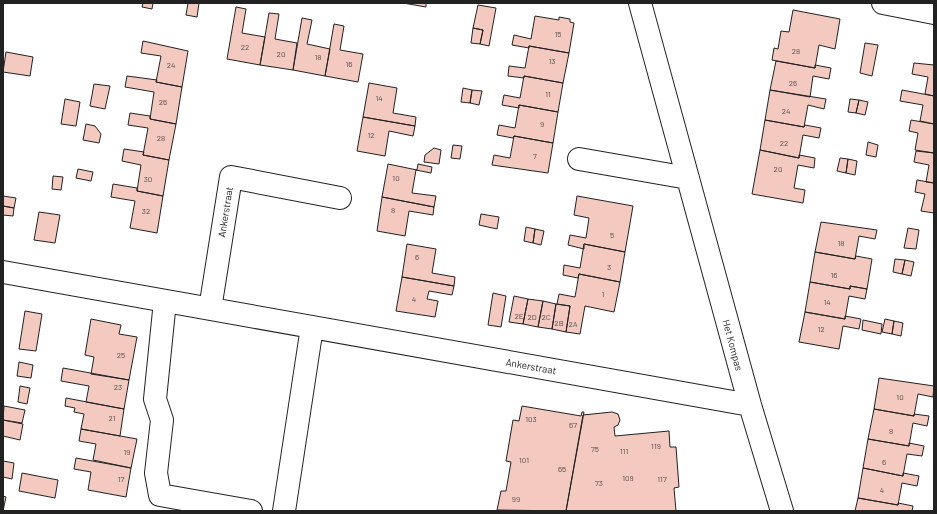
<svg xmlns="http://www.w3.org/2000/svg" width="937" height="514" viewBox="0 0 937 514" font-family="Barlow,sans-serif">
<rect width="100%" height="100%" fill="#fff"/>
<path fill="#f3c9c0" stroke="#222" d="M 143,3 L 153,3 L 152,9 L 142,7 Z
M 188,3 L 199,3 L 197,17 L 186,15 Z
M 403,3 L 426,3 L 426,7 Z
M 478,5 L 496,8 L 489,46 L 480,44 L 483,30 L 473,28 Z
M 236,7 L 246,9 L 242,33 L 265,37 L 260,65 L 227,59 Z
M 793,10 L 840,19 L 835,49 L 819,45 L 815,68 L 772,60 L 774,48 L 778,49 L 781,31 L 789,32 Z
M 269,13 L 279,14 L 275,39 L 297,43 L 293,70 L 260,65 Z
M 535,16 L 559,20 L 559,17 L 570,19 L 570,22 L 574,23 L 569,53 L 529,46 L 529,48 L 512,45 L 514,35 L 531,39 Z
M 302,18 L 312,20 L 307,44 L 330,49 L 325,76 L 293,70 Z
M 334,24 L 344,26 L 340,50 L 363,54 L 358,82 L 325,76 Z
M 473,28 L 483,30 L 480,44 L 471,43 Z
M 143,41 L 188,51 L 182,87 L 156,82 L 161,56 L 141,53 Z
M 865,43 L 878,45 L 872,76 L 860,73 Z
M 529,46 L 569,53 L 563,83 L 524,76 L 524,78 L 508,76 L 509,66 L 525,68 Z
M 6,52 L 33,57 L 30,76 L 3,72 Z
M 776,61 L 815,68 L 815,65 L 831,68 L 829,79 L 813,76 L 810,97 L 770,90 Z
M 914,63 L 934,65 L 934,96 L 925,94 L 928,77 L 912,74 Z
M 127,76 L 157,80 L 156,82 L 182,87 L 176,124 L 150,119 L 154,92 L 125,87 Z
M 524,76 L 563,83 L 558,112 L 519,105 L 519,108 L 502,105 L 504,95 L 520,98 Z
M 369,83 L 397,88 L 393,113 L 416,117 L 415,126 L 363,117 Z
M 94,84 L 110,86 L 105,109 L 90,106 Z
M 463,88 L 472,90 L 470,103 L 461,102 Z
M 472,90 L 482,91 L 479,105 L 470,103 Z
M 770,90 L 826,99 L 824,109 L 808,105 L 804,127 L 765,120 Z
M 902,90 L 934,96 L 934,124 L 920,121 L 923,105 L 900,101 Z
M 65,99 L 80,102 L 76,126 L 61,124 Z
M 850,99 L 859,100 L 856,113 L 848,112 Z
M 859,100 L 868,102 L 865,115 L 856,113 Z
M 519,105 L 558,112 L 553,143 L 514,136 L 513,138 L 497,135 L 499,125 L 515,128 Z
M 130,113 L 150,116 L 150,119 L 176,124 L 169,160 L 143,155 L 148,128 L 128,125 Z
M 363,117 L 415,126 L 413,136 L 389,131 L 385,156 L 357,151 Z
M 765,120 L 804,127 L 805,125 L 821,128 L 819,138 L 803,135 L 799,158 L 760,150 Z
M 911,120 L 934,124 L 934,153 L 915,150 L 918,133 L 909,131 Z
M 86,124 L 95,126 L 101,134 L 99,143 L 83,140 Z
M 514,136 L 553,143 L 548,173 L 492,165 L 494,155 L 510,158 Z
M 868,142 L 878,145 L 876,157 L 866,155 Z
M 453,145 L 462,146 L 460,159 L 451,158 Z
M 434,148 L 441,150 L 439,164 L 424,162 L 425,155 Z
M 124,149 L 144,152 L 143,155 L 169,160 L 163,196 L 137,191 L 141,165 L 122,161 Z
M 760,150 L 799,158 L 799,155 L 815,158 L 814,168 L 798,165 L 794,188 L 805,190 L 803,203 L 752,194 Z
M 916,151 L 934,153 L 934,183 L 926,182 L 929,165 L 914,162 Z
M 840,158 L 848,159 L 846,173 L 837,171 Z
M 848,159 L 857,161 L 855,175 L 846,173 Z
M 388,164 L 417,170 L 418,164 L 432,167 L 431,173 L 416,170 L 412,193 L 436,196 L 434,207 L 382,197 Z
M 78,169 L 93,172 L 91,181 L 76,178 Z
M 53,176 L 63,177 L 61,190 L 52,189 Z
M 917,180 L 934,183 L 934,213 L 921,211 L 925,194 L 915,192 Z
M 113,184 L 137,188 L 137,191 L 163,196 L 157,233 L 130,228 L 135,201 L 111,197 Z
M 3,196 L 16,198 L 14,208 L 3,206 Z
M 577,196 L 633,206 L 625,252 L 584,244 L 584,249 L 568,245 L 570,235 L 586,238 L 589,218 L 574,215 Z
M 382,197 L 434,207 L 433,215 L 409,211 L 405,236 L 377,231 Z
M 3,206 L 14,208 L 13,216 L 3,215 Z
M 39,212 L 60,215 L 55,243 L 34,240 Z
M 481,214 L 499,217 L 497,229 L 479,225 Z
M 821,222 L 877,230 L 875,239 L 859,236 L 855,259 L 815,252 Z
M 526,227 L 535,229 L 533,243 L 524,241 Z
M 908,228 L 919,230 L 916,249 L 904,248 Z
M 535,229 L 544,231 L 541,245 L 533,243 Z
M 407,244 L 436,249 L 432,273 L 455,277 L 454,286 L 402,277 Z
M 584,244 L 625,252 L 620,282 L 579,274 L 578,278 L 563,275 L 564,265 L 580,268 Z
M 815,252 L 855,259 L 856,256 L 872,259 L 867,289 L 850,286 L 850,289 L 810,282 Z
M 895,259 L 905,260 L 902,274 L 893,272 Z
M 905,260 L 914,262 L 911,276 L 902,274 Z
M 579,274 L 620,282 L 614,312 L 585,306 L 580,334 L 566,332 L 570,306 L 557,304 L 559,294 L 575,297 Z
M 402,277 L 454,286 L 452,295 L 429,291 L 427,299 L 438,301 L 435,317 L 396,311 Z
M 810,282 L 850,289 L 850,286 L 867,289 L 865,299 L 849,296 L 845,319 L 805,312 Z
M 493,293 L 506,296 L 501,327 L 488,325 Z
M 514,296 L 528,299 L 523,324 L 509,322 Z
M 528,299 L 543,301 L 538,327 L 523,324 Z
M 543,301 L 556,304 L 552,329 L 538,327 Z
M 556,304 L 570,306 L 566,332 L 552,329 Z
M 25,311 L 42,314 L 36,351 L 19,349 Z
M 805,312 L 845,319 L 845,316 L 861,319 L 859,329 L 843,326 L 839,349 L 799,342 Z
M 91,319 L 121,325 L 119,334 L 137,337 L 129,380 L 91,374 L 94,357 L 85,355 Z
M 885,319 L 894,321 L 892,334 L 882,332 Z
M 863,320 L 882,324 L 881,334 L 862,330 Z
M 894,321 L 903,323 L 901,336 L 892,334 Z
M 19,362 L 33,365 L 31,378 L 17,376 Z
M 63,368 L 129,380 L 124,409 L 86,402 L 89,386 L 61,381 Z
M 879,378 L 934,386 L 933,397 L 918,394 L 914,416 L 874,409 Z
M 20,386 L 30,388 L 27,404 L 18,402 Z
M 66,398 L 124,409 L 120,436 L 81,429 L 84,414 L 74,412 L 75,408 L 65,406 Z
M 4,406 L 25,410 L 22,423 L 3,420 Z
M 522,406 L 581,416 L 582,412 L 584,412 L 566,511 L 497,510 L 501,491 L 506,491 L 511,462 L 506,461 L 513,420 L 519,421 Z
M 874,409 L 914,416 L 914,414 L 929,416 L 927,426 L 913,423 L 909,446 L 868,439 Z
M 612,412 L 618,414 L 620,420 L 618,425 L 614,427 L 615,436 L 669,431 L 670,447 L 676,447 L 679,487 L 674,488 L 676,511 L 566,511 L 583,415 Z
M 3,420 L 23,424 L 20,440 L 3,436 Z
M 81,429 L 137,439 L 131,468 L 93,460 L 96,444 L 79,441 Z
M 868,439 L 909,446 L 909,443 L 924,446 L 922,456 L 907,454 L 903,476 L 863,468 Z
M 76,458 L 131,468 L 126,497 L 88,490 L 91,472 L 74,469 Z
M 3,461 L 14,463 L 12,479 L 3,477 Z
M 863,468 L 903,476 L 903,473 L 919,476 L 917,486 L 902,483 L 898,505 L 858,498 Z
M 22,473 L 58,480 L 55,498 L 19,491 Z
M 3,496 L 6,497 L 3,511 Z
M 858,498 L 898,505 L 898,503 L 913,506 L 912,511 L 855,511 Z"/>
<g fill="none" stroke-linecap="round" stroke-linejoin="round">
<defs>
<path id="street" d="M 640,3 L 750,405 L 782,511
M 883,3 L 934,13
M 579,159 L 688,178
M 3,272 L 750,405
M 165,301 L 155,399 L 162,420 L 156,473 L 160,495 L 251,511
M 210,309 L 231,177 L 340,198
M 284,511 L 312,327"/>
</defs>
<use href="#street" stroke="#222" stroke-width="24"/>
<use href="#street" stroke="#fff" stroke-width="22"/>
</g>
<g text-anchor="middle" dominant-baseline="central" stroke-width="3" stroke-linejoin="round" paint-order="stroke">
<g font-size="8" fill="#564c4a">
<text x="558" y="34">15</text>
<text x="245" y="47">22</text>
<text x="796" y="51">28</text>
<text x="281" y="54">20</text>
<text x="318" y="57">18</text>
<text x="552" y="61">13</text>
<text x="349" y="64">16</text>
<text x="171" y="65">24</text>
<text x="793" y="83">26</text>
<text x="548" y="94">11</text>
<text x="379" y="98">14</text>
<text x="163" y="102">26</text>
<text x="786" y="111">24</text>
<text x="542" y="124">9</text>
<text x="371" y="135">12</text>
<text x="161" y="138">28</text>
<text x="784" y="143">22</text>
<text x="535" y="156">7</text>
<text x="778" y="169">20</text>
<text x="396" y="178">10</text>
<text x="148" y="179">30</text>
<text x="393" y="210">8</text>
<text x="146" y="211">32</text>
<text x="612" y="235">5</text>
<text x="841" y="243">18</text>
<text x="417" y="257">6</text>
<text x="609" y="267">3</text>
<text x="834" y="275">16</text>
<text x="603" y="294">1</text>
<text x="414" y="299">4</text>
<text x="827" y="302">14</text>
<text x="519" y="316">2E</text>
<text x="532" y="317">2D</text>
<text x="546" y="317">2C</text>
<text x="559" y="323">2B</text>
<text x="573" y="324">2A</text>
<text x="821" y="329">12</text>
<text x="121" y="355">25</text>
<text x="118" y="387">23</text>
<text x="900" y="397">10</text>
<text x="112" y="418">21</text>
<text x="531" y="419">103</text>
<text x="573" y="425">67</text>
<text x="891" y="431">8</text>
<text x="656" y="446">119</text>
<text x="595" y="449">75</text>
<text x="624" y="451">111</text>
<text x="127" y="452">19</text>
<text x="524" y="460">101</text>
<text x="884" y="462">6</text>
<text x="562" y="469">65</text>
<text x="628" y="478">109</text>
<text x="121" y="479">17</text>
<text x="662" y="479">117</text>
<text x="599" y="483">73</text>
<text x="882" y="490">4</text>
<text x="516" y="499">99</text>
</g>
<g font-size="10" fill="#222" stroke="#fff">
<text transform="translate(225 212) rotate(-81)">Ankerstraat</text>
<text transform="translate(733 345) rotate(75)">Het Kompas</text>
<text transform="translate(531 366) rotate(10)">Ankerstraat</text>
</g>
</g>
<rect width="937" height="514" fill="none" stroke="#222222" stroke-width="8"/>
</svg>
